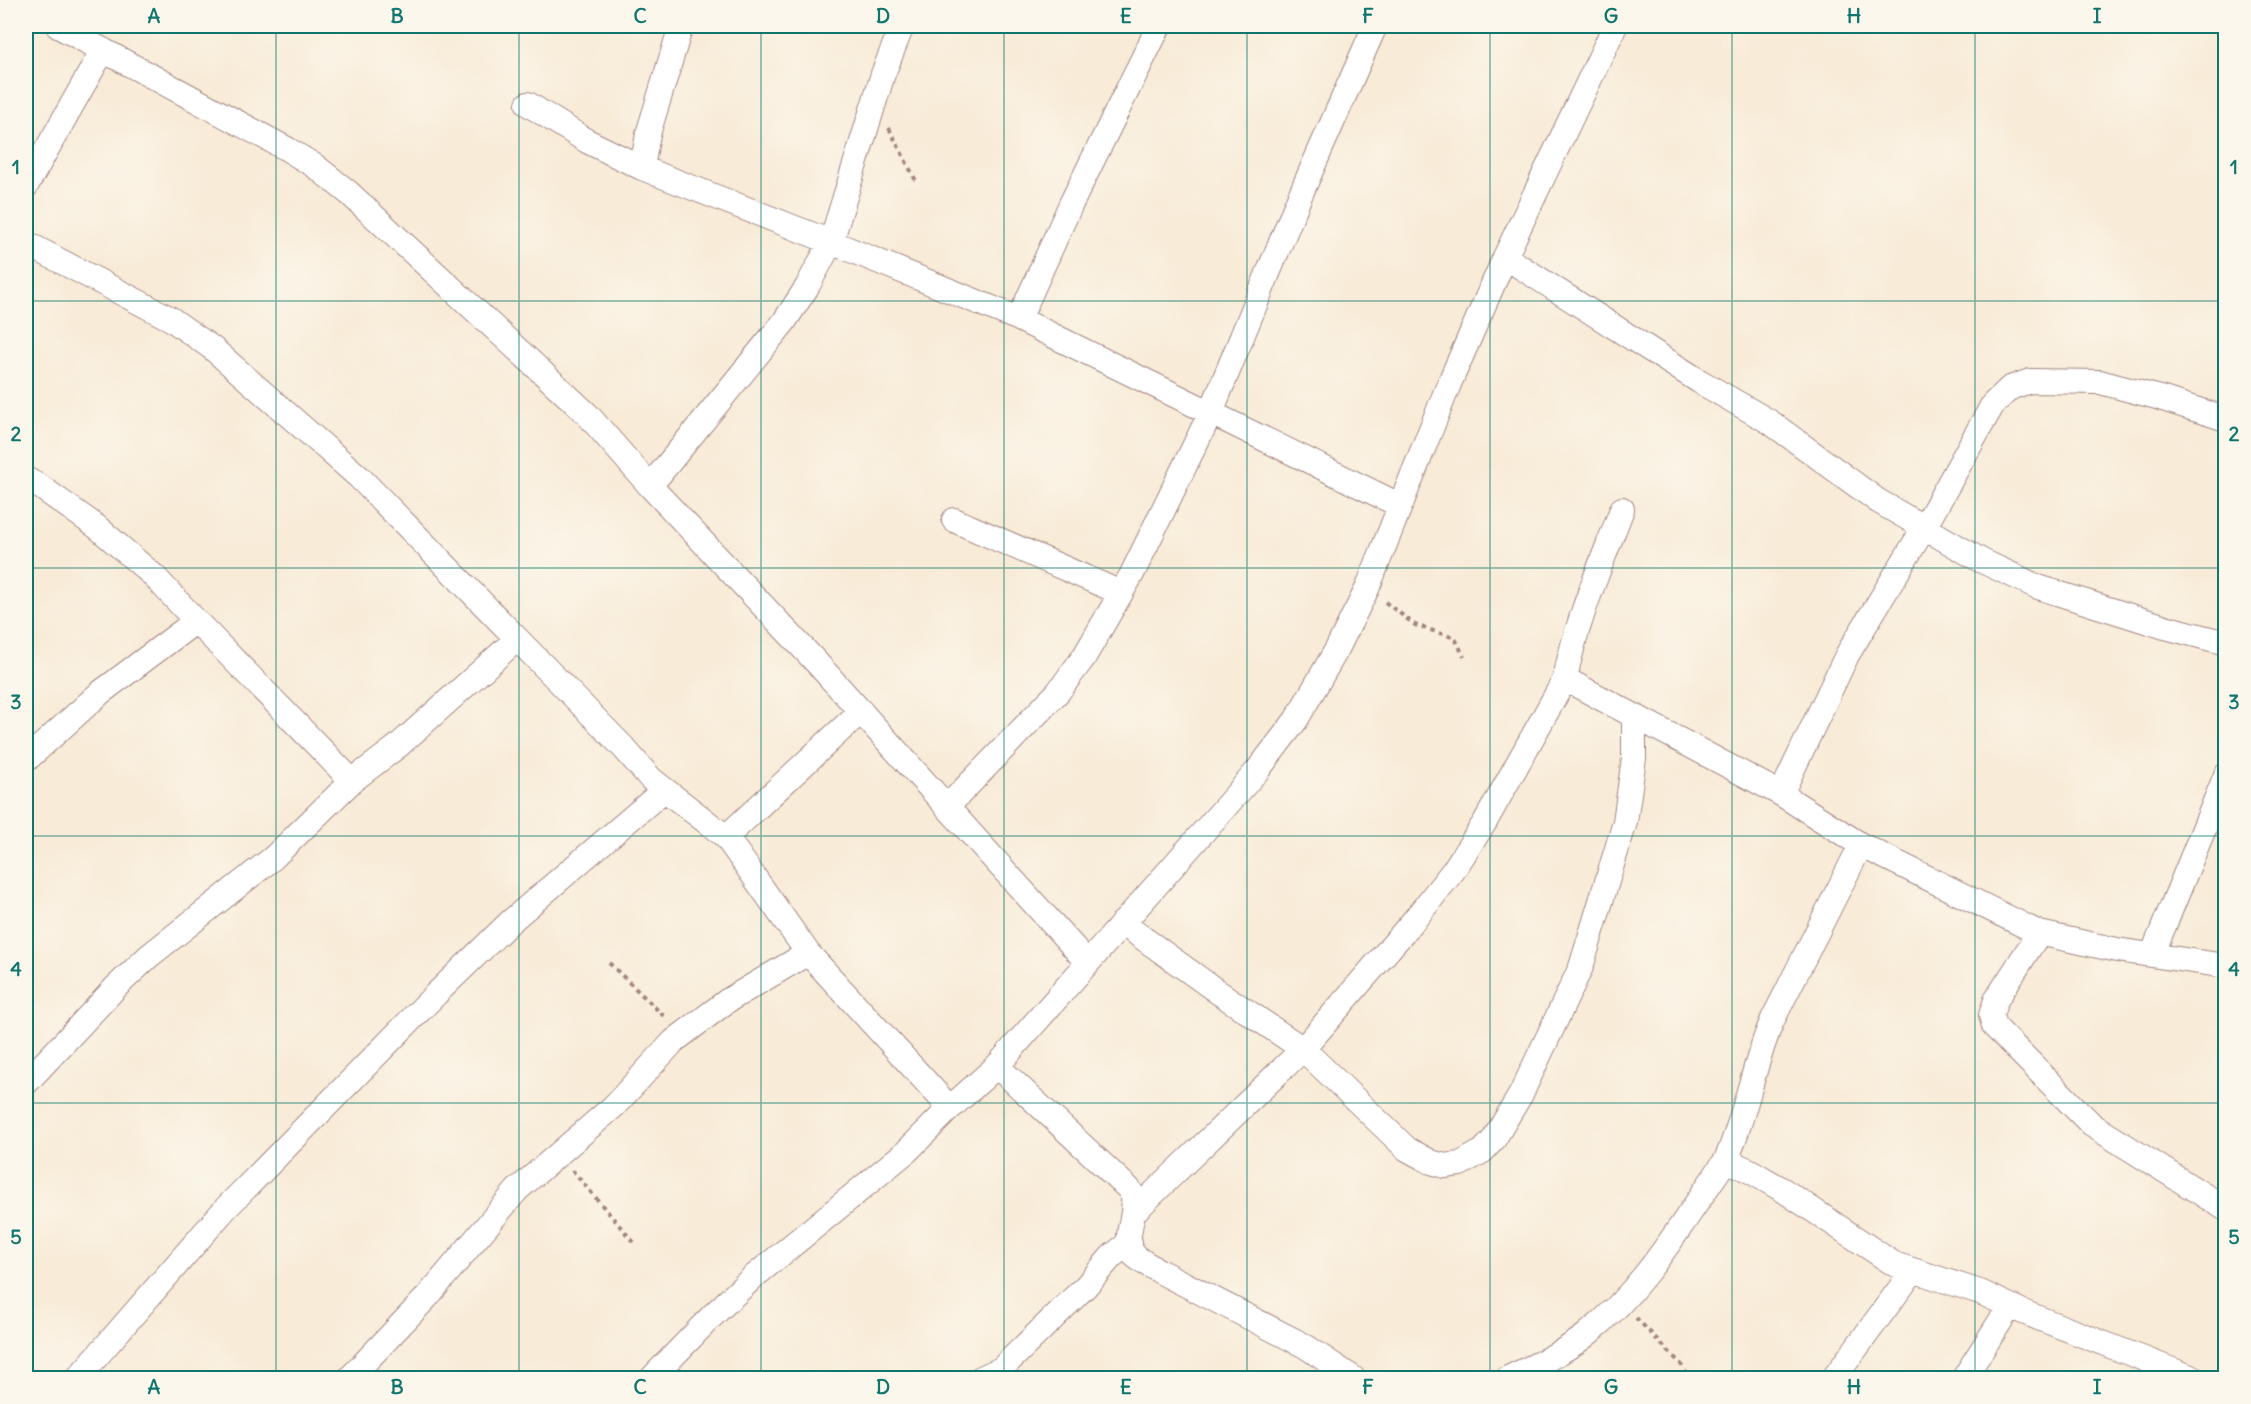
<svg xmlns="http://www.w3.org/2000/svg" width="2251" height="1404" viewBox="0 0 2251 1404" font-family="Delius,sans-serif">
<rect width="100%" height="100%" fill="#fbf7ec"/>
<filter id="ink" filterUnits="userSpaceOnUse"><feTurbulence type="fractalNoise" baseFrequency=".0167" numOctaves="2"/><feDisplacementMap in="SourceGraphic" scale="12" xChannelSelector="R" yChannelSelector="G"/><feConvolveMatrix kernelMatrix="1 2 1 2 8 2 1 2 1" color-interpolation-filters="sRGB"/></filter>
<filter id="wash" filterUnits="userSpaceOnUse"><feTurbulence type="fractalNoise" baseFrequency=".008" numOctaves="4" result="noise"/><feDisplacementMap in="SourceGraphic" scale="24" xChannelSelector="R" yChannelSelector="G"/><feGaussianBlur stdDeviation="1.35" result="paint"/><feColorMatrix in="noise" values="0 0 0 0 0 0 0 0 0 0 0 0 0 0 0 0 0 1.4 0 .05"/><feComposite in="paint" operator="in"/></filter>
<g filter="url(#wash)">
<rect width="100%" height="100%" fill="#f8ebd7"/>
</g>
<g filter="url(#ink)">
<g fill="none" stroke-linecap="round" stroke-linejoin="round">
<defs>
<path id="minor" d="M 58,26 L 287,149 L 315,166 L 349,193 L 587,414 L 650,486 L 817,663 L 1087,962
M 528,104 L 587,141 L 642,168 L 831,242 L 1019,319 L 1399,505
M 642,168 L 648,134 L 681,26
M 26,186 L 103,50
M 26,243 L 171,319 L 212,348 L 359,477 L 623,747 L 651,779 L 726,837 L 808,953 L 950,1108
M 1505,257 L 1699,381 L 1770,422 L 1878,501 L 1982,561 L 2038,587 L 2165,627 L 2226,643
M 1019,319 L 1070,206 L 1159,26
M 26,479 L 42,488 L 97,527 L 154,576 L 196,621 L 352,781
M 650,486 L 784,322 L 807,287 L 831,242 L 883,74 L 902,26
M 1622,509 C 1601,565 1576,621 1565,679 L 1781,794 L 1861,845 L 2039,933 L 2117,950 L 2226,966
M 954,520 L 1121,593
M 26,760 L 100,693 L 196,621
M 1781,794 L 1847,655 L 1924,528 L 1993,404 L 2010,388 L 2030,381 L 2100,382 L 2160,398 L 2226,419
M 947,807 L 1058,692 L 1084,657 L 1132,574 L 1211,412 L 1299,198 L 1375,26
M 726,837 L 861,711
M 1861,845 L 1773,1019 C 1753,1064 1746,1115 1726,1160 L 1750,1171 L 1783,1190 L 1894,1264 L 1980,1292 L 2023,1312 L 2193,1378
M 1122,923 L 1218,992 L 1303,1049 L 1415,919 L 1453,871 L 1485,822 L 1565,679
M 2039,933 L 1996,1000 L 1991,1015 L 1994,1026 L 2092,1125 L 2226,1209
M 2152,955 L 2226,775
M 997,1066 L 1129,1189 C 1143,1209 1119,1236 1134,1255 C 1140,1261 1151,1266 1159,1271 L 1305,1346 L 1353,1378
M 26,1083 L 116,987 L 149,956 L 273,858 L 352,781 L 398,746 L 517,639
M 1134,1212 L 1303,1049 L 1407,1149 L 1431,1162 L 1445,1166 L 1460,1164 L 1483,1151 L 1494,1139 L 1521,1094 L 1581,967 L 1625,822 L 1634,758 L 1634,716
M 78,1378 L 225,1209 L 436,994 L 510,922 L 664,790
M 350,1378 L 427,1297 L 517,1190 L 614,1106 L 674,1041 L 727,1001 L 808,953
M 652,1378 L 711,1317 L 751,1279 L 907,1151 L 950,1108 L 997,1066 L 1257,771 L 1296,720 L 1337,649 L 1367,589 L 1449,384 L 1505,257 L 1615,26
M 981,1378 L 1001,1369 L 1086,1286 L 1112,1256 L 1130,1242
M 1508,1378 C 1534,1366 1561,1354 1585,1336 C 1644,1290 1683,1221 1726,1160
M 1834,1378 L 1913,1271
M 1964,1378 L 2010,1306"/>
</defs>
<use href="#minor" stroke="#a18581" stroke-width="26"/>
<path stroke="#a18581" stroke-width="4" stroke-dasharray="4.5 4.5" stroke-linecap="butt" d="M 889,128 L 916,181
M 1385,602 L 1415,625 L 1455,638 L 1464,657
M 609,963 L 667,1019
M 572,1170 L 636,1245
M 1636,1318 L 1681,1364 L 1689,1378"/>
<use href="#minor" stroke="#fff" stroke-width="24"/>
</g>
</g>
<path fill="none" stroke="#0f766e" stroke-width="1.5" stroke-opacity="0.55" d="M 276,26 L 276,1378M 519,26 L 519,1378M 761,26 L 761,1378M 1004,26 L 1004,1378M 1247,26 L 1247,1378M 1490,26 L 1490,1378M 1732,26 L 1732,1378M 1975,26 L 1975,1378M 26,301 L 2226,301M 26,568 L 2226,568M 26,836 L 2226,836M 26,1103 L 2226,1103"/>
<rect width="2251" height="1404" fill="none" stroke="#fbf7ec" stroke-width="66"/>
<rect x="33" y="33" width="2185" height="1338" fill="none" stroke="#0f766e" stroke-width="2"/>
<g font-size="20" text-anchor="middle" font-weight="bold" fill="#0f766e">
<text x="154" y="23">A</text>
<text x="397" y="23">B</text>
<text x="640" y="23">C</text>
<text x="883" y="23">D</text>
<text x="1126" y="23">E</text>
<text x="1368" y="23">F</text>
<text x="1611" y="23">G</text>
<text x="1854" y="23">H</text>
<text x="2097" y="23">I</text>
<text x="16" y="174">1</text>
<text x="2234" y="174">1</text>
<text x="16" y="441">2</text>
<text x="2234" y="441">2</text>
<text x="16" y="709">3</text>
<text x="2234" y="709">3</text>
<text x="16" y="976">4</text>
<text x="2234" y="976">4</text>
<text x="16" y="1244">5</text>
<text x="2234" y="1244">5</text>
<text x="154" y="1394">A</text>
<text x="397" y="1394">B</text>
<text x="640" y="1394">C</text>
<text x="883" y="1394">D</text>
<text x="1126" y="1394">E</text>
<text x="1368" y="1394">F</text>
<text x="1611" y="1394">G</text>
<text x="1854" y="1394">H</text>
<text x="2097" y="1394">I</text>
</g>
</svg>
